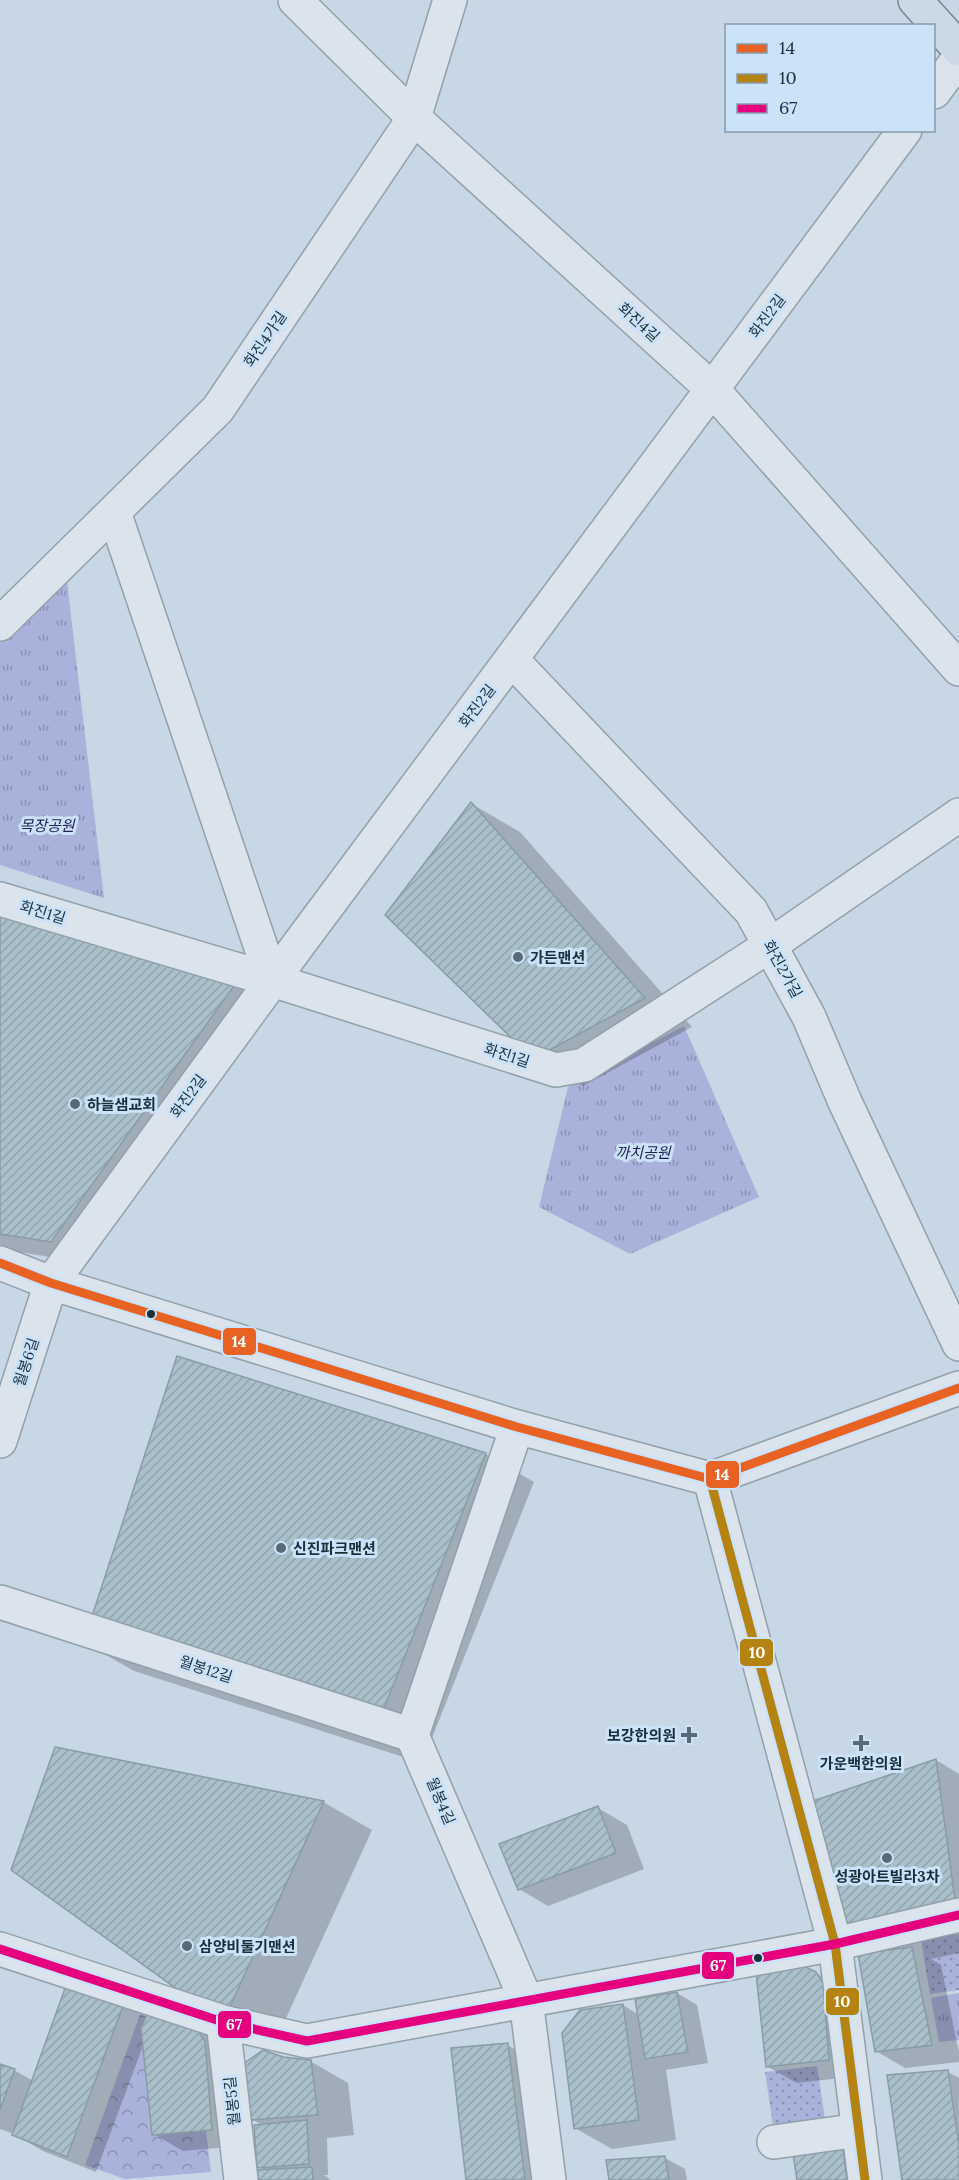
<svg xmlns="http://www.w3.org/2000/svg" width="959" height="2180" viewBox="0 0 959 2180" font-family="Lora,'Noto Sans KR',serif">
<defs>
<pattern id="grass-dots" width="8" height="8" patternUnits="userSpaceOnUse" patternTransform="scale(1.5)"><rect width="8" height="8" fill="#a9b2da"/><path d="M2 2h.1M6 6h.1" fill="none" stroke="#8991b2" stroke-width="1.8" stroke-linecap="round"/></pattern>
<pattern id="forest-crowns" width="20" height="18" patternUnits="userSpaceOnUse" patternTransform="scale(1.5)"><rect width="20" height="18" fill="#a9b2da"/><path d="M2 6a3 3 0 1 1 6 0M12 15a3 3 0 1 1 6 0" fill="none" stroke="#8991b2"/></pattern>
<pattern id="park-tufts" width="24" height="20" patternUnits="userSpaceOnUse" patternTransform="scale(1.5)"><rect width="24" height="20" fill="#a9b2da"/><path d="M3 7l-1-3M5 7V3M7 7l1-3M15 17l-1-3M17 17v-4M19 17l1-3" fill="none" stroke="#8991b2"/></pattern>
<pattern id="building-hatch" width="6" height="6" patternUnits="userSpaceOnUse" patternTransform="scale(1.5)"><rect width="6" height="6" fill="#a9bfca"/><path d="M-1 1l2-2M0 6l6-6M5 7l2-2" fill="none" stroke="#91a4ae"/></pattern>
</defs>
<rect width="100%" height="100%" fill="#c8d7e5"/>
<path fill="url(#grass-dots)" d="M 959,1934 L 959,1990 L 930,1994 L 921,1940 Z
M 817,2066 L 825,2119 L 774,2132 L 765,2072 Z"/>
<path fill="url(#forest-crowns)" d="M 141,2012 L 147,2015 L 141,2028 L 152,2135 L 206,2131 L 211,2172 L 125,2179 L 85,2165 Z"/>
<path fill="url(#park-tufts)" d="M 66,572 L 104,898 L 0,865 L 0,640 Z
M 684,1026 L 759,1197 L 630,1254 L 539,1207 L 568,1087 Z
M 959,1993 L 959,2040 L 939,2042 L 931,1998 Z"/>
<path fill="#0003" d="M 472,804 L 520,832 L 692,1027 L 583,1086 L 534,1058 Z
M 0,909 L 279,995 L 88,1263 L 0,1249 Z
M 178,1358 L 486,1454 L 534,1482 L 422,1763 L 134,1671 L 85,1643 Z
M 936,1760 L 959,1774 L 959,1953 L 931,1959 L 941,1965 L 959,2053 L 959,2062 L 905,2068 L 876,2051 L 860,1955 Z
M 323,1802 L 372,1830 L 272,2049 L 13,1870 Z
M 598,1808 L 627,1825 L 644,1869 L 548,1906 L 519,1889 Z
M 816,1973 L 845,1990 L 858,2076 L 797,2083 L 768,2067 Z
M 677,1993 L 697,2005 L 708,2063 L 666,2070 L 676,2140 L 612,2149 L 575,2128 L 623,2005 L 639,2015 Z
M 123,2004 L 147,2018 L 191,2026 L 221,2043 L 240,2146 L 183,2151 L 154,2134 L 144,2043 L 96,2172 L 43,2151 L 14,2134 L 0,2129 L 0,2066 L 14,2070 L 33,2081 Z
M 507,2045 L 527,2056 L 543,2180 L 468,2180 Z
M 282,2058 L 310,2061 L 348,2083 L 354,2135 L 327,2138 L 328,2175 L 324,2175 L 331,2180 L 260,2180 L 266,2171 L 258,2167 L 264,2126 L 252,2119 Z
M 948,2072 L 959,2078 L 959,2180 L 904,2180 Z
M 841,2141 L 881,2180 L 799,2180 Z
M 665,2158 L 685,2169 L 687,2180 L 610,2180 Z"/>
<path fill="url(#building-hatch)" stroke="#889ca5" stroke-width="1.5" d="M 471,802 L 645,998 L 533,1059 L 385,915 Z
M 0,908 L 243,973 L 51,1242 L 0,1234 Z
M 177,1356 L 486,1453 L 373,1736 L 83,1644 Z
M 55,1747 L 324,1801 L 223,2022 L 11,1870 Z
M 936,1759 L 957,1915 L 844,1941 L 813,1801 Z
M 598,1806 L 616,1853 L 518,1890 L 499,1844 Z
M 912,1947 L 932,2045 L 875,2052 L 858,1954 Z
M 800,1964 L 816,1972 L 823,1983 L 829,2060 L 766,2067 L 756,1973 Z
M 67,1983 L 124,2003 L 67,2157 L 12,2135 Z
M 677,1992 L 688,2052 L 645,2059 L 635,1999 Z
M 623,2004 L 639,2120 L 574,2129 L 562,2033 L 580,2010 Z
M 159,2013 L 192,2024 L 205,2041 L 212,2130 L 152,2135 L 141,2028 L 147,2015 Z
M 508,2043 L 525,2180 L 466,2180 L 451,2048 Z
M 263,2050 L 283,2057 L 311,2060 L 318,2115 L 251,2120 L 243,2064 Z
M 0,2064 L 15,2069 L 0,2110 Z
M 948,2070 L 959,2145 L 959,2180 L 902,2180 L 887,2075 Z
M 307,2120 L 309,2164 L 257,2168 L 254,2125 Z
M 842,2140 L 847,2180 L 797,2180 L 792,2147 Z
M 665,2156 L 669,2180 L 609,2180 L 606,2160 Z
M 312,2167 L 313,2180 L 258,2180 L 257,2170 Z"/>
<g fill="none" stroke-linecap="round" stroke-linejoin="round">
<defs>
<path id="minor" d="M 295,0 L 414,118 L 712,389 L 959,669
M 934,92 L 959,58
M 114,512 L 272,980
M 0,624 L 218,409 L 414,118 L 450,0
M 511,659 L 751,911 L 809,1017 L 845,1102 L 959,1344
M 0,899 L 272,980 L 556,1070 L 584,1065 L 769,946 L 959,815
M 0,1263 L 51,1283 L 517,1427 L 710,1479 L 959,1388
M 517,1427 L 412,1735 L 526,2000 L 549,2180
M 0,1441 L 51,1283 L 299,944 L 905,130
M 710,1479 L 835,1944 L 865,2180
M 0,1602 L 412,1735
M 0,1949 L 223,2022 L 307,2041 L 835,1944 L 959,1915
M 223,2022 L 241,2180
M 774,2142 L 859,2130"/>
<path id="major" d="M 915,0 L 959,49"/>
</defs>
<use href="#minor" stroke="#92a0aa" stroke-width="36"/>
<use href="#major" stroke="#79868f" stroke-width="36"/>
<use href="#minor" stroke="#dbe4ec" stroke-width="33"/>
<use href="#major" stroke="#cbd9e5" stroke-width="33"/>
<defs>
<path id="bus-1" d="M 0,1263 L 51,1283 L 517,1427 L 710,1479 L 959,1388"/>
<path id="bus-2" d="M 710,1479 L 835,1944 L 865,2180"/>
<path id="bus-3" d="M 0,1949 L 223,2022 L 307,2041 L 835,1944 L 959,1915"/>
</defs>
<use href="#bus-1" stroke="#cce2f9" stroke-width="14"/>
<use href="#bus-2" stroke="#cce2f9" stroke-width="14"/>
<use href="#bus-3" stroke="#cce2f9" stroke-width="14"/>
<use href="#bus-1" stroke="#e76223" stroke-width="9"/>
<use href="#bus-2" stroke="#b58311" stroke-width="9"/>
<use href="#bus-3" stroke="#e5007d" stroke-width="9"/>
</g>
<g fill="#576a75" stroke="#cce2f9" stroke-width="2">
<circle cx="518" cy="957" r="6"/>
<circle cx="75" cy="1104" r="6"/>
<circle cx="281" cy="1548" r="6"/>
<path d="M686 1726h6v6h6v6h-6v6h-6v-6h-6v-6h6z"/>
<path d="M858 1734h6v6h6v6h-6v6h-6v-6h-6v-6h6z"/>
<circle cx="887" cy="1858" r="6"/>
<circle cx="187" cy="1946" r="6"/>
</g>
<g fill="#1a3039" stroke="#cce2f9" stroke-width="2">
<circle cx="151" cy="1314" r="5"/>
<circle cx="758" cy="1958" r="5"/>
</g>
<g text-anchor="middle" dominant-baseline="central" stroke-width="6" stroke-linejoin="round" paint-order="stroke">
<g font-size="15" fill="#1a3039" stroke="#cce2f9">
<text transform="translate(767 316) rotate(-53)">화진2길</text>
<text transform="translate(639 322) rotate(42)">화진4길</text>
<text transform="translate(265 339) rotate(-56)">화진4가길</text>
<text transform="translate(477 706) rotate(-53)">화진2길</text>
<text transform="translate(43 912) rotate(17)">화진1길</text>
<text transform="translate(783 969) rotate(61)">화진2가길</text>
<text transform="translate(507 1055) rotate(18)">화진1길</text>
<text transform="translate(188 1096) rotate(-54)">화진2길</text>
<text transform="translate(26 1362) rotate(-72)">월봉6길</text>
<text transform="translate(206 1669) rotate(18)">월봉12길</text>
<text transform="translate(441 1801) rotate(67)">월봉4길</text>
<text transform="translate(232 2101) rotate(-96)">월봉5길</text>
</g>
<g font-size="15" font-style="italic" fill="#211e57" stroke="#cce2f9">
<text x="47" y="825">목장공원</text>
<text x="643" y="1152">까치공원</text>
</g>
<g font-size="15" font-weight="bold" fill="#1a3039" stroke="#cce2f9" text-anchor="start">
<text x="530" y="957">가든맨션</text>
<text x="87" y="1104">하늘샘교회</text>
<text x="293" y="1548">신진파크맨션</text>
<text x="676" y="1735" text-anchor="end">보강한의원</text>
<text x="861" y="1763" text-anchor="middle">가운백한의원</text>
<text x="887" y="1876" text-anchor="middle">성광아트빌라3차</text>
<text x="199" y="1946">삼양비둘기맨션</text>
</g>
</g>
<g stroke="#cce2f9" stroke-width="2">
<rect x="222" y="1327" width="35" height="29" rx="6" fill="#e76223"/>
<rect x="705" y="1460" width="35" height="29" rx="6" fill="#e76223"/>
<rect x="739" y="1638" width="35" height="29" rx="6" fill="#b58311"/>
<rect x="701" y="1951" width="34" height="29" rx="6" fill="#e5007d"/>
<rect x="825" y="1987" width="35" height="29" rx="6" fill="#b58311"/>
<rect x="217" y="2010" width="35" height="29" rx="6" fill="#e5007d"/>
</g>
<g font-size="16" text-anchor="middle" font-weight="bold" fill="#fff">
<text x="239" y="1347">14</text>
<text x="722" y="1480">14</text>
<text x="757" y="1658">10</text>
<text x="718" y="1971">67</text>
<text x="842" y="2007">10</text>
<text x="234" y="2030">67</text>
</g>
<rect x="725" y="24" width="210" height="108" fill="#cce2f9" stroke="#859bac" stroke-width="1.5"/>
<rect x="737" y="44" width="30" height="9" fill="#e76223" stroke="#859bac" stroke-width="1.5"/>
<text x="779" y="54" font-size="18" fill="#1a3039">14</text>
<rect x="737" y="74" width="30" height="9" fill="#b58311" stroke="#859bac" stroke-width="1.5"/>
<text x="779" y="84" font-size="18" fill="#1a3039">10</text>
<rect x="737" y="104" width="30" height="9" fill="#e5007d" stroke="#859bac" stroke-width="1.5"/>
<text x="779" y="114" font-size="18" fill="#1a3039">67</text>
</svg>
